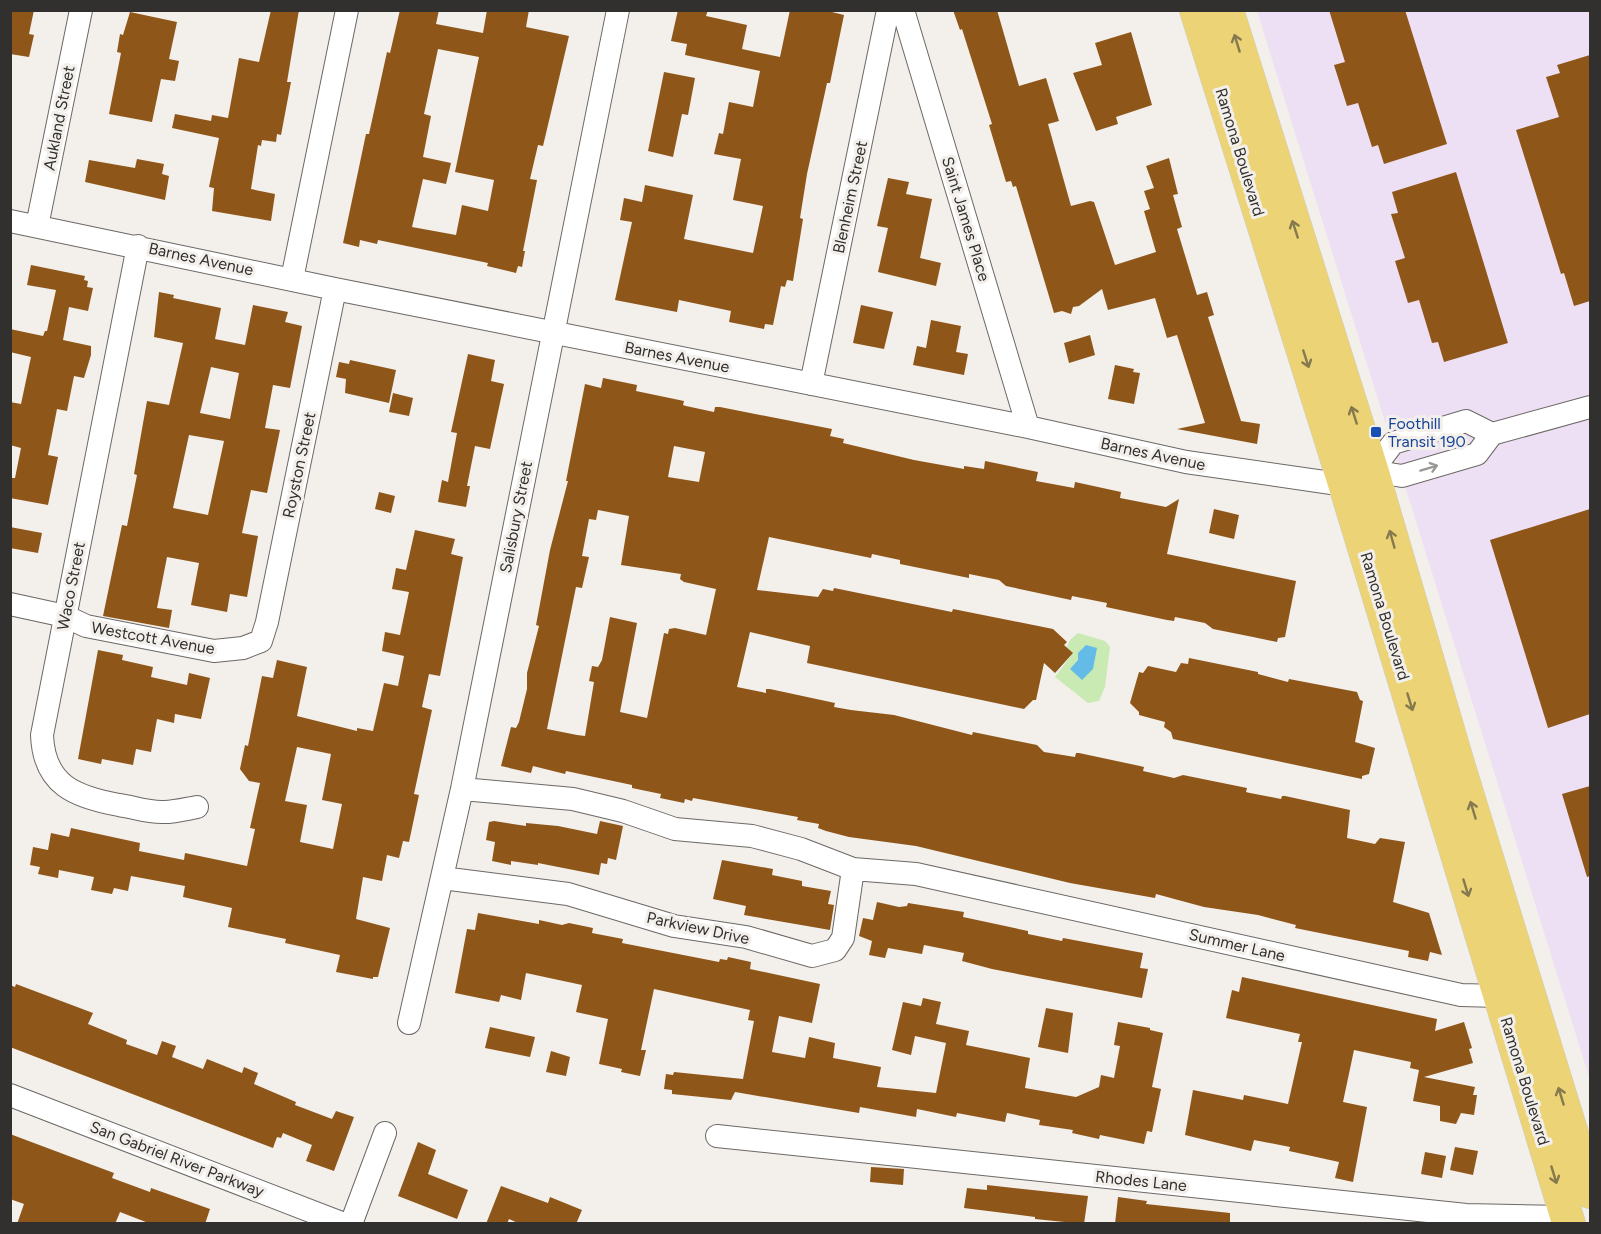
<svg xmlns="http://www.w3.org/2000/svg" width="1601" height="1234" viewBox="0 0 1601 1234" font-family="Figtree,sans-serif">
<rect width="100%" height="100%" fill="#f3efeb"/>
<path fill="#eee0f4" d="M 1257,11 L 1590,11 L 1590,1080 Z"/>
<path fill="#caeab4" d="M 1078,633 L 1105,641 L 1110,647 L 1105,687 L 1099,701 L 1088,703 L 1055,677 L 1073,653 L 1067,647 L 1070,640 Z"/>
<path fill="#65bbe7" d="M 1086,645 L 1097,648 L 1093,669 L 1082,680 L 1070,669 L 1078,660 L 1078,653 Z"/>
<path fill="#8f5619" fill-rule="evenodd" d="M 10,10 L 34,10 L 29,34 L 34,35 L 29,57 L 10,54 Z
M 271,10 L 299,10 L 287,82 L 291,82 L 281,135 L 277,134 L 276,142 L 262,140 L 261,146 L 258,145 L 251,189 L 275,194 L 271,221 L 212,211 L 214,188 L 209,187 L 219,138 L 172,128 L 175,114 L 211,121 L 212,115 L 228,118 L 239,58 L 259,62 Z
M 400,10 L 439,10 L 436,24 L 483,33 L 487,10 L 529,10 L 526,27 L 569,36 L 543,146 L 538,145 L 530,179 L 537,180 L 523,251 L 525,251 L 522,267 L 518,266 L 516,273 L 487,266 L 488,263 L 378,240 L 377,244 L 360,240 L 359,247 L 343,243 L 366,134 L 369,134 L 387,52 L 390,53 ZM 438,49 L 479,57 L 455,172 L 494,180 L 488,211 L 462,205 L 456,235 L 412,227 L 423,179 L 446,184 L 451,163 L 423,157 L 431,116 L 424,114 Z
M 678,10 L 708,10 L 706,16 L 747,25 L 742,49 L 780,57 L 790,10 L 824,10 L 844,15 L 830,83 L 827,83 L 807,174 L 800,218 L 803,219 L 793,281 L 787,280 L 785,287 L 781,286 L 773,325 L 765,324 L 764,329 L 729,322 L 731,311 L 679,300 L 677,312 L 615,300 L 632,222 L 620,220 L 624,198 L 642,202 L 645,185 L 693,195 L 684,239 L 753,253 L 763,206 L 733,200 L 741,159 L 714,154 L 719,133 L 723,134 L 729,102 L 753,107 L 760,71 L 685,55 L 687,44 L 671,41 Z
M 953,10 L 997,10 L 1019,86 L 1046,78 L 1059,121 L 1048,124 L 1071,206 L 1090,201 L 1094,202 L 1115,265 L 1156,252 L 1144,211 L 1150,209 L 1144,191 L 1154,188 L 1146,166 L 1169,158 L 1178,194 L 1173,195 L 1182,227 L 1177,229 L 1197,295 L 1207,292 L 1214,315 L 1208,317 L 1241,421 L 1260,424 L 1257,444 L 1177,429 L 1205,423 L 1177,335 L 1167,338 L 1155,298 L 1108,310 L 1102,289 L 1079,306 L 1073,307 L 1071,314 L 1062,311 L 1054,313 L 1016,186 L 1013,187 L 1011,181 L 1006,182 L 989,125 L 992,124 L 962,29 L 960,30 Z
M 1329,10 L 1405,10 L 1447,144 L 1384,164 L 1378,145 L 1372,147 L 1358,103 L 1347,106 L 1334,65 L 1345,62 Z
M 130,12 L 177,22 L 169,59 L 179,61 L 175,81 L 161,79 L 152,122 L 109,114 L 121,53 L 117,52 L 120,34 L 123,35 Z
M 1131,32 L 1152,105 L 1116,117 L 1118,124 L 1096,131 L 1073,73 L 1102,65 L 1095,43 Z
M 1590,55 L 1590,301 L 1574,306 L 1564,273 L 1561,274 L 1516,130 L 1559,117 L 1546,77 L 1560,73 L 1557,65 Z
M 664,72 L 695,78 L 688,115 L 682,114 L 673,157 L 648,151 Z
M 137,159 L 164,164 L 162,174 L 169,176 L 165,200 L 85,182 L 89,160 L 135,168 Z
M 1456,172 L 1508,343 L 1444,362 L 1438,342 L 1432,343 L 1419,300 L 1408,303 L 1395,261 L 1405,258 L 1391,214 L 1398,213 L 1392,192 Z
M 888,178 L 909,182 L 906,194 L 932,199 L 920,258 L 941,263 L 936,286 L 878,272 L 888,228 L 877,226 Z
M 31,265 L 85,276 L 84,280 L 88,281 L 87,287 L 93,288 L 88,311 L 69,307 L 63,340 L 91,346 L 91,355 L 84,378 L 74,376 L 67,411 L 57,409 L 48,455 L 58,457 L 48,505 L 10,498 L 10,478 L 15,478 L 21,448 L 10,445 L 10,402 L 21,404 L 31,357 L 10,352 L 10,329 L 43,336 L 45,331 L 47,331 L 56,290 L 27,285 Z
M 159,292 L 174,295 L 173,298 L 221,308 L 215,339 L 245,345 L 253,305 L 288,312 L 285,322 L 302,326 L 290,388 L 273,385 L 265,428 L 280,430 L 267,493 L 251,490 L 242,533 L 258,536 L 247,597 L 230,594 L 227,612 L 191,605 L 199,563 L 167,557 L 157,608 L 172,610 L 169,628 L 103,616 L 122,525 L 127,526 L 137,475 L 134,474 L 147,401 L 169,405 L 183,343 L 154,337 ZM 211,367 L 239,373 L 230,419 L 200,413 ZM 189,435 L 224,441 L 208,515 L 173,508 Z
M 861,305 L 893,312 L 884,349 L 853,343 Z
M 931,320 L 961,326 L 956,352 L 968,354 L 964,375 L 913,365 L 917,346 L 926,348 Z
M 1090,335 L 1095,355 L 1069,363 L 1064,343 Z
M 468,354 L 495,360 L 491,381 L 504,384 L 490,449 L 475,446 L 467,486 L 470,486 L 466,507 L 438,502 L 442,480 L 448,482 L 457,433 L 451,432 Z
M 350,360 L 396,370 L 389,403 L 345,393 L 346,379 L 336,377 L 339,362 L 349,364 Z
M 1115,365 L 1134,369 L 1133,372 L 1140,373 L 1134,404 L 1108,399 Z
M 603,378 L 637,385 L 636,391 L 684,401 L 683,405 L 686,406 L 714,412 L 715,407 L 720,407 L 832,429 L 830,436 L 844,439 L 843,443 L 914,460 L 964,469 L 964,466 L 984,469 L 985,461 L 1038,472 L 1036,481 L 1074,488 L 1075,482 L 1121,492 L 1120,498 L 1166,507 L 1179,499 L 1167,554 L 1296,581 L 1285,637 L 1278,638 L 1277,642 L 1253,637 L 1213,629 L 1205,623 L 1175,617 L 1174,621 L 1167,620 L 1106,607 L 1107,603 L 1072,596 L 1071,600 L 1006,586 L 999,580 L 969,574 L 969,578 L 964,577 L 900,564 L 900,560 L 872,554 L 871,558 L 769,537 L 757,590 L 818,597 L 823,589 L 833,591 L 834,588 L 947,611 L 952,612 L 953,609 L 1053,629 L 1067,642 L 1064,645 L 1073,653 L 1055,673 L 1044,663 L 1036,700 L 1033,700 L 1024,709 L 807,663 L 810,646 L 750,632 L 737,687 L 766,693 L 766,689 L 770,689 L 835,703 L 834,707 L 851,710 L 894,715 L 968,734 L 972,735 L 973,732 L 1037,745 L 1044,752 L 1075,757 L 1076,753 L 1079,753 L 1140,766 L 1144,767 L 1143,771 L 1174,778 L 1183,775 L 1247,788 L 1246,792 L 1250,793 L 1281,799 L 1282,796 L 1285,796 L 1350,810 L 1347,838 L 1375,844 L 1380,838 L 1405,842 L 1393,902 L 1429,913 L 1442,955 L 1430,952 L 1428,961 L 1408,957 L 1409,951 L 1295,928 L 1296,925 L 1258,915 L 1204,907 L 1156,894 L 1155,898 L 1070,883 L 916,846 L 849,837 L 826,831 L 818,828 L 819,824 L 797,820 L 798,817 L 693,798 L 692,801 L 685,799 L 684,803 L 660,798 L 661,794 L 632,788 L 632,785 L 566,771 L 565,774 L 533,766 L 531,773 L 501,766 L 511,727 L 516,728 L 519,722 L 527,689 L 527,673 L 539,626 L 536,625 L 550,550 L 568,481 L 566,481 L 585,384 L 601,388 ZM 674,446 L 705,452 L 699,482 L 668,477 ZM 598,510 L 629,516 L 621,565 L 681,574 L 680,579 L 684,582 L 716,589 L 706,635 L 675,628 L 669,629 L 668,634 L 664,633 L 647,718 L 620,712 L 637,623 L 610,617 L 602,660 L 598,667 L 592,666 L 589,681 L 594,682 L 585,736 L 577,735 L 547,729 L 576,587 L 582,588 L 589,557 L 582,556 L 589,519 L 596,520 Z
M 393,393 L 413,398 L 409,416 L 389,412 Z
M 379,492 L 395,496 L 391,513 L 375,509 Z
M 1214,509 L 1239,515 L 1234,539 L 1209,533 Z
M 1590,509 L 1590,714 L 1548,728 L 1490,540 Z
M 10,527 L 42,533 L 38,553 L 10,548 Z
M 415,530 L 455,539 L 451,554 L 463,557 L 440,676 L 429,674 L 422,707 L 432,710 L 414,794 L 419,795 L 409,842 L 403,841 L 399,858 L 387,855 L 382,881 L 363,877 L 356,919 L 390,928 L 378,977 L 373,977 L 373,979 L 336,972 L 340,955 L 285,943 L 286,939 L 228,927 L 232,908 L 183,897 L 185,886 L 131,876 L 128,891 L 114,888 L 112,894 L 91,890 L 94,877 L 59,870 L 58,878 L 38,874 L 40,867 L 30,865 L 33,847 L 48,850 L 51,833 L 69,837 L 71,828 L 140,843 L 139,851 L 184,860 L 185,853 L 247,866 L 255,829 L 250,828 L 260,783 L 249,781 L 240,769 L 245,745 L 248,746 L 262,676 L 273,678 L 277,660 L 307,667 L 297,716 L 357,731 L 357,728 L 373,731 L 384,683 L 398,686 L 404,656 L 382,651 L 385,632 L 400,635 L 409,592 L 392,589 L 396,568 L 406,570 ZM 297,747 L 331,754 L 322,800 L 342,804 L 333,849 L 300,842 L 307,805 L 285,801 Z
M 98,650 L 123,655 L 122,660 L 153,667 L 151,677 L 187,685 L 189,673 L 210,678 L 201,719 L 175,714 L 174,723 L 157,719 L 151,752 L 136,749 L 133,765 L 102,759 L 101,764 L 78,759 Z
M 1189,658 L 1258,672 L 1258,674 L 1288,682 L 1289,679 L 1357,692 L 1360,700 L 1363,701 L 1355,742 L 1375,748 L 1369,774 L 1362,776 L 1362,779 L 1173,739 L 1171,732 L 1164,727 L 1165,722 L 1139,715 L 1139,712 L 1130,703 L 1139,672 L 1143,673 L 1148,666 L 1176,672 L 1181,663 L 1188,664 Z
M 1590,786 L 1590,876 L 1587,877 L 1562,794 Z
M 494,821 L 526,826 L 526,823 L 558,826 L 597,834 L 600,821 L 623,826 L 616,860 L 608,858 L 607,864 L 601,863 L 599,875 L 538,863 L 538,865 L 511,861 L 511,865 L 492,861 L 495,842 L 486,840 L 489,822 Z
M 722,860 L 773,869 L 772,875 L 802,881 L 802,886 L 831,891 L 828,904 L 834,905 L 830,930 L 744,915 L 746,906 L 713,899 Z
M 877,902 L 899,907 L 907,906 L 908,903 L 964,912 L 963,917 L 1028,931 L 1028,934 L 1062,941 L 1063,938 L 1143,953 L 1140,968 L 1148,969 L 1142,998 L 992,969 L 962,961 L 964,953 L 924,945 L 922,954 L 888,948 L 885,958 L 869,955 L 872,941 L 859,936 L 863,918 L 873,920 Z
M 478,913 L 539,924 L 539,920 L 562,925 L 569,923 L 593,928 L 592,933 L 623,939 L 622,943 L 719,962 L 720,959 L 727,960 L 728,957 L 751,962 L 750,969 L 820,984 L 812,1023 L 779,1016 L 772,1052 L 805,1058 L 809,1037 L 835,1043 L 833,1058 L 881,1067 L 877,1087 L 936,1093 L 946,1043 L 915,1036 L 911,1055 L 892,1050 L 903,1002 L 921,1006 L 923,998 L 941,1002 L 936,1024 L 969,1031 L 966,1045 L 1030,1058 L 1025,1088 L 1076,1097 L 1099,1087 L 1101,1075 L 1114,1078 L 1120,1046 L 1114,1045 L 1118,1022 L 1150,1028 L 1150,1030 L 1163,1033 L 1152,1087 L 1161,1089 L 1152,1132 L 1147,1131 L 1144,1144 L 1100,1135 L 1099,1139 L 1072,1133 L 1073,1130 L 1039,1125 L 1040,1120 L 1007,1113 L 1005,1122 L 957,1113 L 956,1117 L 917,1109 L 916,1117 L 860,1107 L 859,1113 L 735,1092 L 731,1100 L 672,1094 L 672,1090 L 664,1089 L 666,1074 L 673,1075 L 674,1072 L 743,1079 L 754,1021 L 748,1020 L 750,1010 L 654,989 L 641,1050 L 646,1050 L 640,1076 L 621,1072 L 622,1069 L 599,1064 L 608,1019 L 576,1012 L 582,985 L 526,973 L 521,1000 L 501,995 L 499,1002 L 455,993 L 467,929 L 475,930 Z
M 1242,977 L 1437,1019 L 1435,1031 L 1464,1022 L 1472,1048 L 1469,1049 L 1473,1063 L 1424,1077 L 1475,1087 L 1473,1095 L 1477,1095 L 1474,1115 L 1461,1113 L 1456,1124 L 1440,1121 L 1440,1106 L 1413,1101 L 1419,1070 L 1410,1068 L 1411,1062 L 1354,1050 L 1343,1102 L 1367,1107 L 1353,1182 L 1335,1178 L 1339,1162 L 1289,1151 L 1290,1147 L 1254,1140 L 1251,1151 L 1185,1135 L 1193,1090 L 1243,1100 L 1244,1095 L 1288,1104 L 1302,1042 L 1298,1042 L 1300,1034 L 1226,1018 L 1232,990 L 1239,992 Z
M 16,984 L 93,1013 L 88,1024 L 127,1040 L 126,1044 L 157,1055 L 162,1041 L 176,1046 L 172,1057 L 203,1069 L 207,1059 L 242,1073 L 244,1067 L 258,1073 L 254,1084 L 296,1102 L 295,1105 L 332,1119 L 336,1111 L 354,1117 L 334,1171 L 306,1161 L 312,1145 L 283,1133 L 281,1138 L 277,1137 L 273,1148 L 10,1047 L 10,985 L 15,987 Z
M 1046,1008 L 1073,1013 L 1068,1053 L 1038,1047 Z
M 490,1027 L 535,1037 L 530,1057 L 485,1048 Z
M 551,1051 L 570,1057 L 566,1076 L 546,1072 Z
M 10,1134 L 114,1173 L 112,1178 L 150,1192 L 151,1188 L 210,1209 L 205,1224 L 151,1224 L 120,1212 L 115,1224 L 17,1224 L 24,1204 L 10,1199 Z
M 418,1142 L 436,1150 L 428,1174 L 468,1190 L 457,1219 L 398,1196 Z
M 1455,1147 L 1478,1151 L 1473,1175 L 1450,1170 Z
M 1425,1152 L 1446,1156 L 1442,1178 L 1421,1174 Z
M 871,1167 L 904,1169 L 903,1185 L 870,1182 Z
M 987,1185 L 1088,1196 L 1084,1224 L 1035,1219 L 1035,1217 L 964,1208 L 967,1188 L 987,1190 Z
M 501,1186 L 548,1203 L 550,1197 L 582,1210 L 576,1224 L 520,1224 L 509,1219 L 507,1224 L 486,1224 Z
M 1118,1197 L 1147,1201 L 1146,1204 L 1230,1213 L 1230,1224 L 1115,1224 Z"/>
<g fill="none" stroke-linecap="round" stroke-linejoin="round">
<defs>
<path id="street" d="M 903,10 L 1028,427
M 10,221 L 335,289 L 1028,427 L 1186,462 L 1345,485 L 1372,471 L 1393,443 L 1466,421 L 1492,434 L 1590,407
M 37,226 L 81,10
M 138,246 L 42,735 C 44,785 75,797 119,805 C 133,807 150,813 164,812 C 175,812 186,809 197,807
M 292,279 L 347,10
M 811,384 L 888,10
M 1372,471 L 1402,476 L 1477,454 L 1492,434
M 10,604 L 65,616 L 86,626 L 214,651 L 243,648 L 261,641 L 267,622 L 335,289
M 462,789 L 573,799 L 623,811 L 675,829 L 752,836 L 801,849 L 853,869 L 916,874 L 1461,995 L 1499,996
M 442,878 L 568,894 L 674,926 L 746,937 L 812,956 L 835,950 L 843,938 L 853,869
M 409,1023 L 462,789 L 618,10
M 10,1095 L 344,1224
M 717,1136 L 1466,1215 L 1567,1217
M 351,1224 L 385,1133"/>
<path id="primary" d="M 1196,10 L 1345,485 L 1569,1224
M 1227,10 L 1372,471 L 1459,767 L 1590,1192"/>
</defs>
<use href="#street" stroke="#6c6865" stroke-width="24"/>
<use href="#primary" stroke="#cecdcd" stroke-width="34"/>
<use href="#street" stroke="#fff" stroke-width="22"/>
<use href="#primary" stroke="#ecd376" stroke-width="33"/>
</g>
<defs><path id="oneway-shaft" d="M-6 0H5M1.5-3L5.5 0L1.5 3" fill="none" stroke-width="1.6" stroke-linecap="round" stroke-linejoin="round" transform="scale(1.5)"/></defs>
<g stroke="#85794e">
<use href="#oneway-shaft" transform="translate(1237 43) rotate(-107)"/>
<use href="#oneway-shaft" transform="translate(1295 229) rotate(-108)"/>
<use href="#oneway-shaft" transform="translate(1306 359) rotate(72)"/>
<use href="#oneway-shaft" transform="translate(1354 415) rotate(-108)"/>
<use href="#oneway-shaft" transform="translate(1392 539) rotate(-106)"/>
<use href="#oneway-shaft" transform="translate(1410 702) rotate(73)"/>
<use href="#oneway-shaft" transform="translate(1473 810) rotate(-107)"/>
<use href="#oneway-shaft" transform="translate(1466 888) rotate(73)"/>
<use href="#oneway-shaft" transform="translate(1561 1096) rotate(-107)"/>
<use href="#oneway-shaft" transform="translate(1554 1175) rotate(73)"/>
</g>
<use stroke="#989896" href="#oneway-shaft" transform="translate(1429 468) rotate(-17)"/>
<rect fill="#1a4fb4" stroke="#f3efeb" stroke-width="2" x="1370" y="426" width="12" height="12" rx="3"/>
<g text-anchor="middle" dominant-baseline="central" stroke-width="6" stroke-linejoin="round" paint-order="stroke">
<g font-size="16" fill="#31302e" stroke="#f3efeb">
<text transform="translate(59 118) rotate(-79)">Aukland Street</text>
<text transform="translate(1240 152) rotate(73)">Ramona Boulevard</text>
<text transform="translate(850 197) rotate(-78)">Blenheim Street</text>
<text transform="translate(966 219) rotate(73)">Saint James Place</text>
<text transform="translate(201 259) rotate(12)">Barnes Avenue</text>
<text transform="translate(677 357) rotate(11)">Barnes Avenue</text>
<text transform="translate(1153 454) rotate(12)">Barnes Avenue</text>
<text transform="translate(299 465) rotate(-78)">Royston Street</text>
<text transform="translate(516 517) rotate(-79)">Salisbury Street</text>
<text transform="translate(71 586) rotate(-79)">Waco Street</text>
<text transform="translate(1385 616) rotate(73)">Ramona Boulevard</text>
<text transform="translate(153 638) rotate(10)">Westcott Avenue</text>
<text transform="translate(698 928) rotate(12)">Parkview Drive</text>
<text transform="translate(1237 945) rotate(13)">Summer Lane</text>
<text transform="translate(1525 1081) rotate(73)">Ramona Boulevard</text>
<text transform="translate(177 1159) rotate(21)">San Gabriel River Parkway</text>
<text transform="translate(1141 1181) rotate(6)">Rhodes Lane</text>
</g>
<g font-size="16" fill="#164399" stroke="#f3efeb" text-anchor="start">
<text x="1388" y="423">Foothill<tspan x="1388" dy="18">Transit 190</tspan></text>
</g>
</g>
<rect width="1601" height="1234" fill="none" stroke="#31302e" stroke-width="24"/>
</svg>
